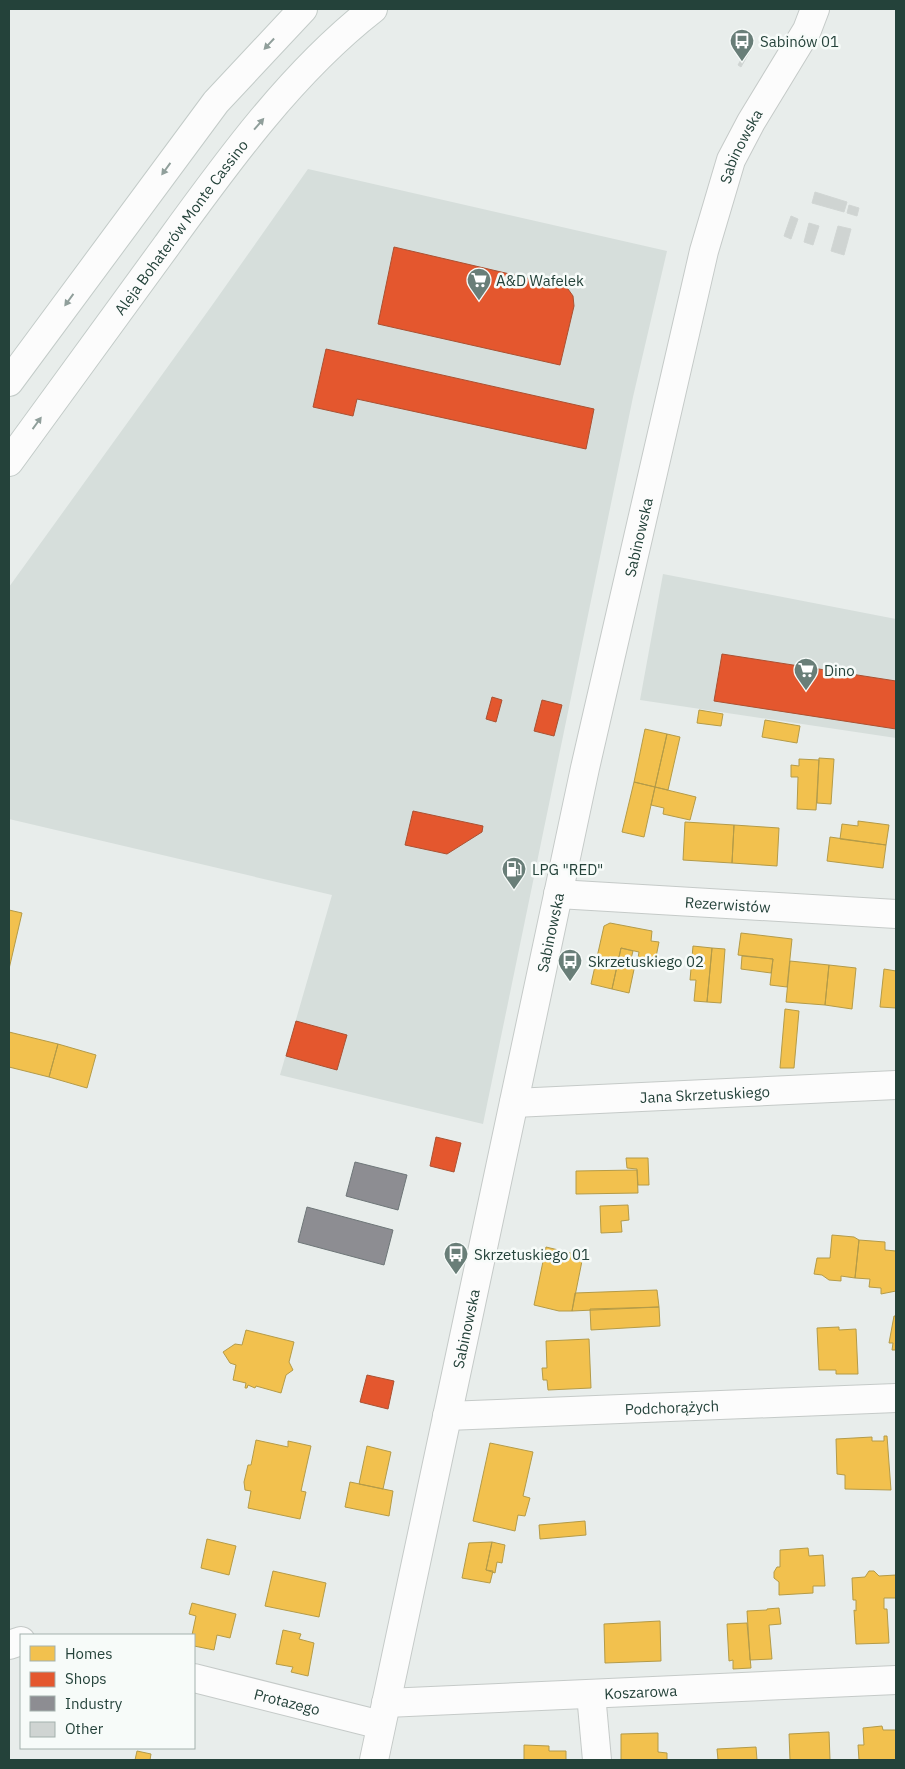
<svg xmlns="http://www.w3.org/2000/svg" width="905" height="1769" viewBox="0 0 905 1769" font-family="'IBM Plex Sans',sans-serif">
<rect width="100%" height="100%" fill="#e8edeb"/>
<path fill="#d6dedb" d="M 308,169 L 667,251 L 633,397 L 483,1124 L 280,1075 L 332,895 L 9,819 L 9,587 L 213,304 Z
M 663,574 L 896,619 L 896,738 L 640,700 Z"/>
<path fill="#f2c14e" stroke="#b49b48" d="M 699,710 L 723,714 L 721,726 L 697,723 Z
M 765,720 L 800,726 L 797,743 L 762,737 Z
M 645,729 L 667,734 L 655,787 L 634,782 Z
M 667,734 L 680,737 L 668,790 L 655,787 Z
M 819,758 L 834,759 L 831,804 L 817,803 Z
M 799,759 L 819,760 L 816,810 L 797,809 L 798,777 L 791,777 L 791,765 L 799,766 Z
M 634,782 L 655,787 L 644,837 L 622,832 Z
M 655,787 L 696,797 L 690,820 L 663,814 L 664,808 L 651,805 Z
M 858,821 L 889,825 L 886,845 L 840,839 L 842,824 L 858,826 Z
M 685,822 L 734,825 L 732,863 L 683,860 Z
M 734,825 L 779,828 L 777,866 L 732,863 Z
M 830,837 L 886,845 L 883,868 L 827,861 Z
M 9,910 L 22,913 L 9,969 Z
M 610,923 L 652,931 L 651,941 L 659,942 L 655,962 L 638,958 L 639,952 L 621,948 L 612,989 L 591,984 L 604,926 Z
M 741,933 L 792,939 L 787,987 L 770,985 L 773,959 L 738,955 Z
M 693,946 L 712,948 L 707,1002 L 694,1001 L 696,980 L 690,980 Z
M 621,948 L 633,951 L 631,959 L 636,960 L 629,993 L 612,989 Z
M 712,948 L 725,949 L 721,1003 L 707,1002 Z
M 742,956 L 773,959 L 771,973 L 741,969 Z
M 790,961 L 829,965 L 825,1005 L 786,1002 Z
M 829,965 L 856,968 L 852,1009 L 825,1005 Z
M 884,969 L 896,971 L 896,1008 L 880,1007 Z
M 785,1009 L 799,1011 L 794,1068 L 780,1068 Z
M 9,1032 L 58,1044 L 49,1077 L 9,1067 Z
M 58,1044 L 96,1055 L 87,1088 L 49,1077 Z
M 626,1158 L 648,1158 L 649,1185 L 638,1185 L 637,1169 L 627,1168 Z
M 637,1170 L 638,1193 L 576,1194 L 576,1171 Z
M 628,1205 L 629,1220 L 621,1221 L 622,1232 L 601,1233 L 600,1206 Z
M 832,1235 L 854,1237 L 859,1240 L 855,1278 L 841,1276 L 841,1281 L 829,1280 L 822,1275 L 814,1274 L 817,1258 L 830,1258 Z
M 859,1240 L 885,1242 L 885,1250 L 896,1251 L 896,1291 L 881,1294 L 881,1288 L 869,1287 L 870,1279 L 855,1278 Z
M 546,1247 L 583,1256 L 572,1311 L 559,1311 L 534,1305 Z
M 657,1290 L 659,1307 L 572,1311 L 575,1293 Z
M 659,1307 L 660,1326 L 591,1330 L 590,1309 Z
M 894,1316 L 896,1316 L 896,1350 L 892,1350 L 893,1343 L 889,1343 Z
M 839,1327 L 839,1330 L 856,1329 L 858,1374 L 836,1374 L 836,1370 L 819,1370 L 817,1328 Z
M 246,1330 L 294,1342 L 289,1362 L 293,1370 L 286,1375 L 281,1393 L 256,1386 L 255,1388 L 248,1385 L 247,1388 L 245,1388 L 246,1383 L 233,1380 L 236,1365 L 230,1363 L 223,1352 L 235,1344 L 242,1345 Z
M 589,1339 L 591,1388 L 548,1390 L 547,1380 L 543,1380 L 542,1368 L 547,1368 L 546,1341 Z
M 884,1436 L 887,1436 L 891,1490 L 845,1489 L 845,1475 L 837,1474 L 836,1439 L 872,1437 L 872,1441 L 884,1441 Z
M 256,1440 L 288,1447 L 288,1441 L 311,1446 L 301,1491 L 306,1492 L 300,1519 L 248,1508 L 251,1491 L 245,1490 L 244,1482 L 248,1465 L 251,1465 Z
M 490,1443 L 533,1452 L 523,1496 L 530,1498 L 525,1516 L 518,1515 L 515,1531 L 473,1521 Z
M 367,1446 L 391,1452 L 383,1489 L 359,1484 Z
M 350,1482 L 393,1491 L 389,1516 L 345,1507 Z
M 585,1521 L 586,1535 L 540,1539 L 539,1525 Z
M 207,1539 L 236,1546 L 229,1575 L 201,1568 Z
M 492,1542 L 505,1545 L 502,1563 L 497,1562 L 495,1573 L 486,1570 Z
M 492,1542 L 486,1570 L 493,1571 L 490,1583 L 462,1578 L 469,1543 Z
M 808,1548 L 809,1556 L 823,1555 L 825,1586 L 813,1586 L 813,1593 L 779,1595 L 779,1582 L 774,1578 L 774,1572 L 777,1567 L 780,1567 L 780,1550 Z
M 273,1571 L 326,1583 L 319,1617 L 265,1606 Z
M 869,1571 L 874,1571 L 879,1576 L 896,1575 L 896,1598 L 884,1598 L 884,1609 L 887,1609 L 889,1643 L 856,1644 L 854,1610 L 856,1611 L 856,1600 L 853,1600 L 852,1578 L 865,1577 Z
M 192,1603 L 236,1614 L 230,1638 L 217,1635 L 214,1650 L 194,1646 L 194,1635 L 192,1635 L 196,1616 L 189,1614 Z
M 779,1608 L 781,1624 L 769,1625 L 772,1659 L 750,1660 L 747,1611 L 767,1610 L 767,1609 Z
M 660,1621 L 661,1661 L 605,1663 L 604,1624 Z
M 747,1623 L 751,1668 L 733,1669 L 733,1660 L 729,1661 L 727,1624 Z
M 283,1630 L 301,1634 L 299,1639 L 314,1643 L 308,1676 L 291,1672 L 293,1667 L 276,1664 Z
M 882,1726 L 883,1730 L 896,1730 L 896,1760 L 859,1760 L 858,1745 L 864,1745 L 863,1728 Z
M 829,1732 L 830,1760 L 790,1760 L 789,1734 Z
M 658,1733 L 658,1752 L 667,1753 L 667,1760 L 621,1760 L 621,1734 Z
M 524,1745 L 549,1746 L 549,1751 L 566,1751 L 566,1760 L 524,1760 Z
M 756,1747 L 757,1760 L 718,1760 L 717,1749 Z
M 137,1751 L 151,1754 L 150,1760 L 135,1760 Z"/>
<path fill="#e4572e" stroke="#aa5132" d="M 394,247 L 561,286 L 568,289 L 573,296 L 574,306 L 560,365 L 378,324 Z
M 326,349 L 594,409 L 586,449 L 357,399 L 353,416 L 313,407 Z
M 722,654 L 896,681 L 896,729 L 714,701 Z
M 492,697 L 502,700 L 496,722 L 486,719 Z
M 542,700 L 562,705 L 554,736 L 534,731 Z
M 413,811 L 483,826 L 482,832 L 447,854 L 405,845 Z
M 296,1021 L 347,1035 L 337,1070 L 286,1056 Z
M 436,1137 L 461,1143 L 454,1172 L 430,1166 Z
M 367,1375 L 394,1381 L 388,1409 L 360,1402 Z"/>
<path fill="#8d8d92" stroke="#6e7678" d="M 355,1162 L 407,1175 L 398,1210 L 346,1196 Z
M 307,1207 L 393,1230 L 384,1265 L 298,1242 Z"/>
<path fill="#cfd4d2" stroke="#d1d6d4" d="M 747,49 L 750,51 L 741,67 L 738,65 Z
M 815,192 L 847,202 L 844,212 L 812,203 Z
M 849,205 L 859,208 L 857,216 L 847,213 Z
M 791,216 L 798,219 L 791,239 L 784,236 Z
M 809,223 L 819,226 L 813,245 L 804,242 Z
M 838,226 L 851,229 L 844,255 L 831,251 Z"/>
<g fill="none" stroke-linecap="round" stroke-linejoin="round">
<defs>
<g id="minor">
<path id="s1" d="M 558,894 L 896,914"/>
<path id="s2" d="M 514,1103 L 896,1085"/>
<path id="s3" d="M 447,1416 L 896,1398"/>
<path d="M 9,1645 L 21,1641"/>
<path id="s4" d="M 194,1678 L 381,1725"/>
<path d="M 591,1694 L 597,1760"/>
<path id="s5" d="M 386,1703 L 896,1680"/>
</g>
<g id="tertiary">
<path id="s6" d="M 374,1760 L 585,768 L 704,251 L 731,160 L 751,122 L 807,30 L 815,9"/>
</g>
<g id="secondary">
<path d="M 9,382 L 216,102 L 303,9"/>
<path id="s7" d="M 9,462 C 62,390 114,317 167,245 C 227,162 292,72 373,9"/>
</g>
</defs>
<use href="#minor" stroke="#c5cac8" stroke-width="30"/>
<use href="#tertiary" stroke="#c5cac8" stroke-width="30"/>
<use href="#secondary" stroke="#c3cbc8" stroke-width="30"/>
<use href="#minor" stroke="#fcfcfc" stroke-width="28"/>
<use href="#tertiary" stroke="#fcfcfc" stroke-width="28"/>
<use href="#secondary" stroke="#fcfcfc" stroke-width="28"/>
</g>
<defs><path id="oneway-solid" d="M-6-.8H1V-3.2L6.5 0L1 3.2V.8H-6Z" transform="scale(1.25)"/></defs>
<g fill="#909f9b">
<use href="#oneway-solid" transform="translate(269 44) rotate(133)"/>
<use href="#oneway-solid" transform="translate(259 124) rotate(-49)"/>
<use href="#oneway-solid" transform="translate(166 169) rotate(126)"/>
<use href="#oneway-solid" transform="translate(69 300) rotate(126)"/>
<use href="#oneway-solid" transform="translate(37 423) rotate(-54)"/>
</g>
<defs>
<symbol id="bus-pin" viewBox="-11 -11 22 30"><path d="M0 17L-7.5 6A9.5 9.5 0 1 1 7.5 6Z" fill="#697e78" stroke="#f7fbf9"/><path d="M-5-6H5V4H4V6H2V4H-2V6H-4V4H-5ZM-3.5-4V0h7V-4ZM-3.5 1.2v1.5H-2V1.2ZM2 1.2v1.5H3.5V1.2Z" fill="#fff"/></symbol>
<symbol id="supermarket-pin" viewBox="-11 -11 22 30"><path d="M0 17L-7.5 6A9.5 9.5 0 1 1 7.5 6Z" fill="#697e78" stroke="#f7fbf9"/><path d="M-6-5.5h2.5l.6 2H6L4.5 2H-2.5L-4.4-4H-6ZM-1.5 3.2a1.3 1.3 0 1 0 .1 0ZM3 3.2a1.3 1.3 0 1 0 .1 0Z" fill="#fff"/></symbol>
<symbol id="fuel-pin" viewBox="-11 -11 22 30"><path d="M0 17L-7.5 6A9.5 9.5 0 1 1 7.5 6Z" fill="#697e78" stroke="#f7fbf9"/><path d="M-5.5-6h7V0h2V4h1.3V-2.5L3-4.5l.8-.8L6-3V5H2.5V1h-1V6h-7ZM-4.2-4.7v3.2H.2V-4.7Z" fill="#fff"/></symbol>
</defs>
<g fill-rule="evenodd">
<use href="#bus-pin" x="728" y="27" width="28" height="38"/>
<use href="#supermarket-pin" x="465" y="266" width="28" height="38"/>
<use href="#supermarket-pin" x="792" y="656" width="28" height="38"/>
<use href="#fuel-pin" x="500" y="855" width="28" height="38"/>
<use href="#bus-pin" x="556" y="947" width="28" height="38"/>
<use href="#bus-pin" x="442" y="1240" width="28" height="38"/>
</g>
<g text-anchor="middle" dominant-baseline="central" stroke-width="5" stroke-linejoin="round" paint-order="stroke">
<g font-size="15" fill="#24423a" stroke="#f7fbf9" text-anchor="start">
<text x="760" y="41">Sabinów 01</text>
<text x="496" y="280">A&amp;D Wafelek</text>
<text x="824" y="670">Dino</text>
<text x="532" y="869">LPG "RED"</text>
<text x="588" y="961">Skrzetuskiego 02</text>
<text x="474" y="1254">Skrzetuskiego 01</text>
</g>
<g font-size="15" fill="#24423a" stroke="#f7fbf9">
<text stroke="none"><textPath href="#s6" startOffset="1656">Sabinowska</textPath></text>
<text stroke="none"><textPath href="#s7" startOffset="291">Aleja Bohaterów Monte Cassino</textPath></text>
<text stroke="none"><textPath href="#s6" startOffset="1251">Sabinowska</textPath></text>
<text stroke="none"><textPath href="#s1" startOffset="170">Rezerwistów</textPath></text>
<text stroke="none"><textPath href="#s6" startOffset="846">Sabinowska</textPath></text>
<text stroke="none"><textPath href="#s2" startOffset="191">Jana Skrzetuskiego</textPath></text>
<text stroke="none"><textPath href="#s6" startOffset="441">Sabinowska</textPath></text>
<text stroke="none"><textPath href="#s3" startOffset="225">Podchorążych</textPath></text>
<text stroke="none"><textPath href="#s5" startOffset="255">Koszarowa</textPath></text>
<text stroke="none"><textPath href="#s4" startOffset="96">Protazego</textPath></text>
</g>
</g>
<rect width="905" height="1769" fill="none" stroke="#24423a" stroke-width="20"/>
<rect x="20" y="1634" width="175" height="115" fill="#f7fbf9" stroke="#a3b1ad"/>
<rect x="30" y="1646" width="25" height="15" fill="#f2c14e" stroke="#a3b1ad"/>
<text x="65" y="1659" font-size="15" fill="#24423a">Homes</text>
<rect x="30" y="1672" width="25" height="15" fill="#e4572e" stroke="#a3b1ad"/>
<text x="65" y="1684" font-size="15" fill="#24423a">Shops</text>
<rect x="30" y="1696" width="25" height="15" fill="#8d8d92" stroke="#a3b1ad"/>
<text x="65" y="1709" font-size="15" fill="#24423a">Industry</text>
<rect x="30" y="1722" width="25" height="15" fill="#cfd4d2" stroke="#a3b1ad"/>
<text x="65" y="1734" font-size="15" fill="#24423a">Other</text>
</svg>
